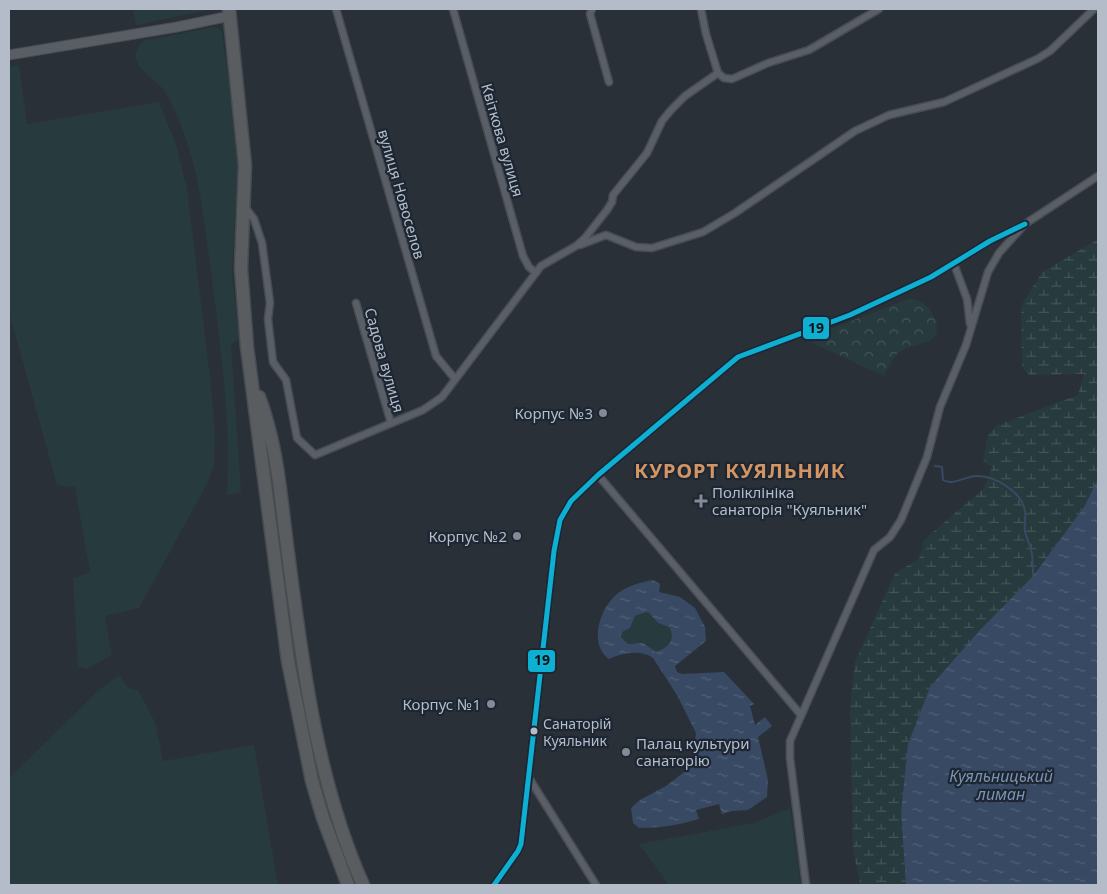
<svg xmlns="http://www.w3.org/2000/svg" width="1107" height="894" viewBox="0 0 1107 894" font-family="'Noto Sans',sans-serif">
<defs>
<pattern id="wetland-marsh" width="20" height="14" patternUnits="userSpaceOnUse" patternTransform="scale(1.25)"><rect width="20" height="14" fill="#273a3e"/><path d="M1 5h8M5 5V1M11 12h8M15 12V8" fill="none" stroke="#445559"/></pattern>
<pattern id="park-crowns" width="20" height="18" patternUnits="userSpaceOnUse" patternTransform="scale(1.25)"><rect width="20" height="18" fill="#273a3e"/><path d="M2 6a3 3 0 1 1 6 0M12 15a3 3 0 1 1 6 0" fill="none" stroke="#445559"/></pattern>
<pattern id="water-ripples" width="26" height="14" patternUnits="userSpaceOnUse" patternTransform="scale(1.25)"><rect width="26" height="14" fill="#384963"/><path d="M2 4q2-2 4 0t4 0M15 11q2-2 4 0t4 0" fill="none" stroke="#526178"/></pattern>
</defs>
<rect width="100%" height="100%" fill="#2a3038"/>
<path fill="#273a3e" d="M 133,9 L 213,9 L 136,25 Z
M 214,27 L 220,29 L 222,33 L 239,156 L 232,272 L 239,339 L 231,344 L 241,492 L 227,495 C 227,481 228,467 228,453 C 227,390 218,326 210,264 C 205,227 201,191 191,155 C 186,137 174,104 163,89 C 156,80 141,73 137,62 C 134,54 137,47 143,41 Z
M 19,65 L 27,124 L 159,102 L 176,144 L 187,189 L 210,377 L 215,432 L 214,465 L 207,484 L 139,608 L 105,616 L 112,655 L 87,669 L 78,667 L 73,578 L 90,572 L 75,487 L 57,485 L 9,312 L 9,67 Z
M 646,612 L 649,613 L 658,623 L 669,627 C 678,640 667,648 656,653 C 647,645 639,642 628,644 L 621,637 L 622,632 L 632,625 C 633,616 637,612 646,612 Z
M 119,675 L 128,688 L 138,690 L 155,722 L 163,761 L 254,745 L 278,885 L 9,885 L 9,778 L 100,689 Z
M 790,808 L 801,885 L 669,885 L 639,844 L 754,823 Z"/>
<path fill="url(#wetland-marsh)" d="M 1097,240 L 1098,479 L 1084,507 L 1033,576 L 978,632 L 930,687 L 908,744 L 901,812 L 906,885 L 860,885 L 853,848 L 850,706 L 855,662 L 895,573 L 919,559 L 924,540 L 984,488 L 992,467 L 983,460 L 988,435 L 998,425 L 1078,395 L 1084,374 L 1029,375 L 1022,367 L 1021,306 L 1042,272 Z"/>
<path fill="url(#park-crowns)" d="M 914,299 C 925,303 931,308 935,319 C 945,348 912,341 898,353 C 892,358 888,369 884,376 L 813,343 L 812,336 L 906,300 Z"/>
<path fill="url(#water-ripples)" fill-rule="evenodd" d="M 1098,479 L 1098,885 L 906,885 L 901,812 L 908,744 L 930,687 L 978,632 L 1033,576 L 1084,507 Z
M 653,580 L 660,584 L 659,592 L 680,597 L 695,608 L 705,627 L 706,641 L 675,666 L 677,672 L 682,674 L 724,672 L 754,704 L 750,706 L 755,725 L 765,717 L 772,726 L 758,737 L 768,780 L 767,797 L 748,810 L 732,811 L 722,814 L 719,804 L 696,810 L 699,819 C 679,825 660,828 639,828 L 633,823 L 631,808 L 640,800 L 666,786 L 692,766 L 696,733 L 677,695 L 653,658 C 642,649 621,653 609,659 C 588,644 600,608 617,594 C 627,586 641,582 653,580 ZM 646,612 L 649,613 L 658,623 L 669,627 C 677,640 667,648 656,652 L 643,643 L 628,644 L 621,637 L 622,632 L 630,628 L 635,616 Z"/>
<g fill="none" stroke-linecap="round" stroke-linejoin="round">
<path stroke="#384963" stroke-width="2" d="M 935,466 L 942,467 L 943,480 C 953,486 966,476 976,476 C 994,475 1023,492 1025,512 C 1026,518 1024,525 1025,531 C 1026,537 1029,543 1031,549 C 1033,558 1033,568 1033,576"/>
<defs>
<path id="street" d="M 336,9 L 436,356 L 455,379
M 453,9 L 523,256 L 529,267 L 536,273
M 592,9 L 590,14 L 609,82
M 701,9 L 706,34 L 718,73 L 724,78 L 732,79 L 768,63 L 809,50 L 879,9
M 245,207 L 254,219 L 262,243 L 270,303 L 268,319 L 273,362 L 286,380 L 297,438 L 315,455 L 423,410 L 442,397 L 541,266 L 576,246 L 585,238 L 607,210 L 612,202 L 613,195 L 647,153 L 662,121 L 671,110 L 685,96 L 718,73
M 580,245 L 606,235 L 636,247 L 652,248 L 703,232 L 735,213 L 855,131 L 889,115 L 944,102 L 1037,59 L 1050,51 L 1094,9
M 954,264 L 967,299 L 970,324
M 356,303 L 391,423
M 598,475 L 801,715
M 529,778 L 596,885
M 494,885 L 518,851 L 521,844 L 554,551 L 560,520 L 571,501 L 598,475 L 738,357 L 850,315 L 931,277 L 990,241 L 1025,224
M 806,885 L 790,758 L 790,741 L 874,550 L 890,537 L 901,520 L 927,457 L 940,407 L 966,345 L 988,272 L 999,253 L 1025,224 L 1098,176"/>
<path id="secondary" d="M 9,55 L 177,27 L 230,16"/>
<path id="highway" d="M 229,9 L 245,165 L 241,268 L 247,347 L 288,661 L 312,781 L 323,818 L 348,885
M 259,397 C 279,450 281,505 289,561 C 303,670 318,784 363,885"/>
</defs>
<use href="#street" stroke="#484c53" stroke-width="9"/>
<use href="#secondary" stroke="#484c53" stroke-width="11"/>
<use href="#highway" stroke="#474c53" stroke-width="15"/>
<use href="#street" stroke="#5a5e66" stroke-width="6"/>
<use href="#secondary" stroke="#595d64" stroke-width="9"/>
<use href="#highway" stroke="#5a5d60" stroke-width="12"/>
<defs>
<path id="bus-1" d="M 494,885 L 518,851 L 521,844 L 554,551 L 560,520 L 571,501 L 598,475 L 738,357 L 850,315 L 931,277 L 990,241 L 1025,224"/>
</defs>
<use href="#bus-1" stroke="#1d2633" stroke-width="9"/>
<use href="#bus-1" stroke="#0dafd3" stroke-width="5"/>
</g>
<g fill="#848b96" stroke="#1d2633" stroke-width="2">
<circle cx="603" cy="413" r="5"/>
<path d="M698.5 493.5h5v5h5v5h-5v5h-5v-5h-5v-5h5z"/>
<circle cx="517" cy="536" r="5"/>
<circle cx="491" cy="704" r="5"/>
<circle cx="626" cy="752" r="5"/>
</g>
<circle fill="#b4bcc9" stroke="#1d2633" stroke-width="2" cx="534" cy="731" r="4.5"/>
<g text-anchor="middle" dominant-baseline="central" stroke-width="4.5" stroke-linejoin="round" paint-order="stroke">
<g font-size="14" fill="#b4bcc9" stroke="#1d2633" text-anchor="start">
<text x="543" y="723">Санаторій<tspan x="543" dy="17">Куяльник</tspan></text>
</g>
<g font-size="15" fill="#b4bcc9" stroke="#1d2633">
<text transform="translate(503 140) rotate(74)">Квіткова вулиця</text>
<text transform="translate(402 194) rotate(74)">вулиця Новоселов</text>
<text transform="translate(385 360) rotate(74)">Садова вулиця</text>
</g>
<g font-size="15" fill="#b4bcc9" stroke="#1d2633" text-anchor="end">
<text x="593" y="413">Корпус №3</text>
<text x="712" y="492" text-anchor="start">Поліклініка<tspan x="712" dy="17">санаторія "Куяльник"</tspan></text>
<text x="507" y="536">Корпус №2</text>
<text x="481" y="704">Корпус №1</text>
<text x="636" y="743" text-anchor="start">Палац культури<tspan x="636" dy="17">санаторію</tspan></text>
</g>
<g font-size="16" font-style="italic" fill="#7c92b1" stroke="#1d2633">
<text x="1001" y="776">Куяльницький<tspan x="1001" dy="18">лиман</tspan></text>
</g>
<g font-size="20" font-weight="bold" letter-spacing="1" fill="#d59563" stroke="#1d2633">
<text x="740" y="470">КУРОРТ КУЯЛЬНИК</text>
</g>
</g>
<g stroke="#1d2633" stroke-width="2">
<rect x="802" y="316" width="28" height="24" rx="5" fill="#0dafd3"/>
<rect x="527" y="649" width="29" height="24" rx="5" fill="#0dafd3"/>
</g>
<g font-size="14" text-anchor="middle" font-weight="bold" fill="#111">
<text x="816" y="333">19</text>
<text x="542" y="665">19</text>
</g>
<rect width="1107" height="894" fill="none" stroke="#b4bcc9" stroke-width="20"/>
</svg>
